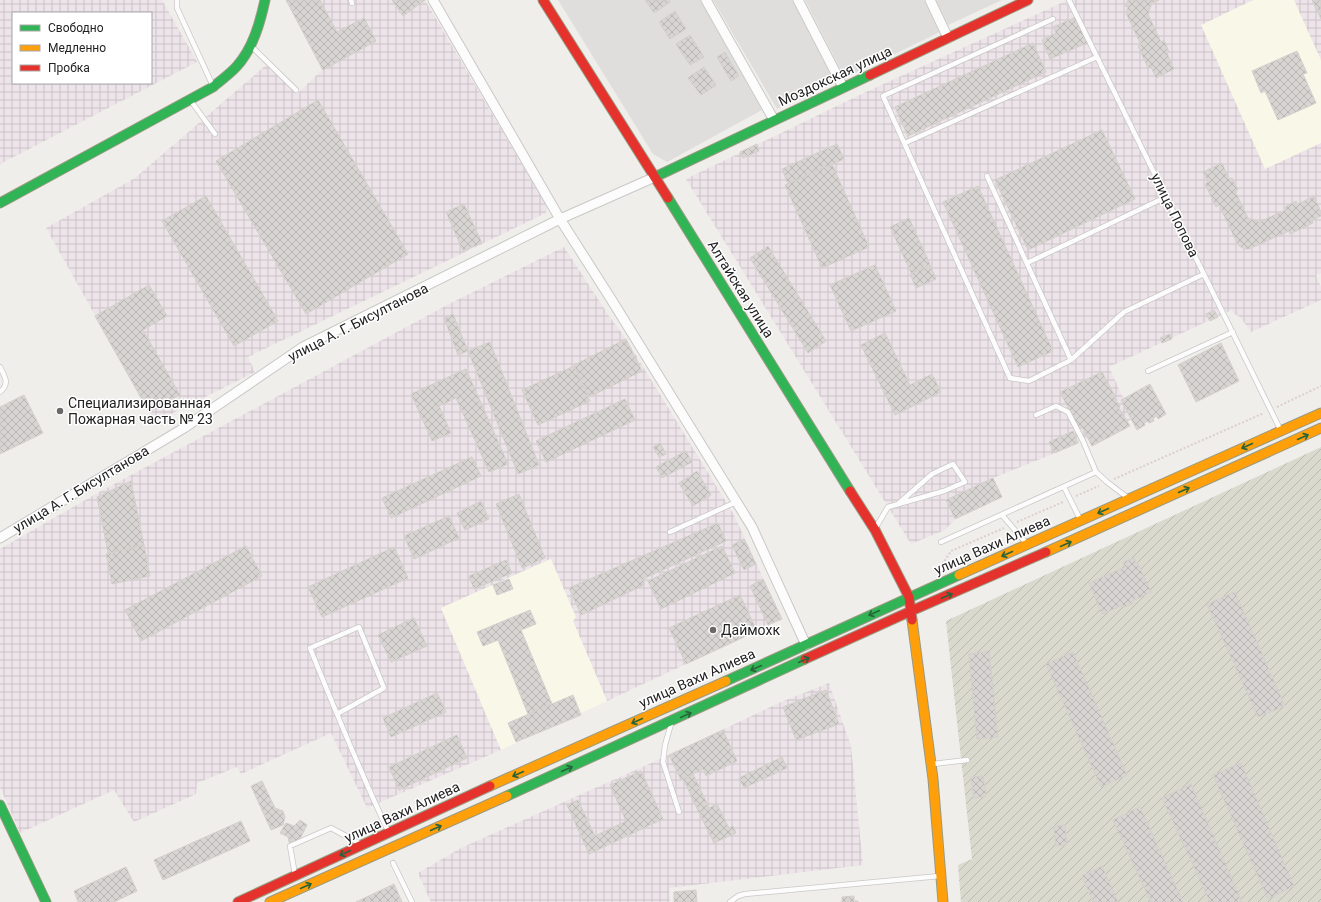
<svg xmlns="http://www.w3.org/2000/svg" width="1321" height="902" viewBox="0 0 1321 902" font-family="Roboto,sans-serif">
<defs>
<pattern id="industrial-grid" width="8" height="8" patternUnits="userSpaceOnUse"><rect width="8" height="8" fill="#ede4e9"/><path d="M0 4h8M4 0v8" fill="none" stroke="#cbc3c8"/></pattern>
<pattern id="construction-furrows" width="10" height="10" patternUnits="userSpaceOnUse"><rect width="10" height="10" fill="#d9d9cd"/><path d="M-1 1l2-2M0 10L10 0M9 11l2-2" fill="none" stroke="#babab0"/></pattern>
<pattern id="building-cross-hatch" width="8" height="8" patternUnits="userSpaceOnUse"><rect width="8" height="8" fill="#d7d4d2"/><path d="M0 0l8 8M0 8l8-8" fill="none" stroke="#b8b6b4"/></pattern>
</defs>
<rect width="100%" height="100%" fill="#f0eeeb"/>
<path fill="#dfdedc" d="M 558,0 L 700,0 L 762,110 L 667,162 L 653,154 Z
M 713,0 L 792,0 L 833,80 L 777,109 Z
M 805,0 L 924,0 L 940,32 L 845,78 Z
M 936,0 L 1002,0 L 948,25 Z"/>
<path fill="url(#industrial-grid)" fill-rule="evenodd" d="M 0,0 L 162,0 L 197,62 L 0,164 ZM 13,13 L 151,13 L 151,83 L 13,83 Z
M 286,0 L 425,0 L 547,207 L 546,213 L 248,357 L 255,372 L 155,422 L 46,228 L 135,178 L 266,65 L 297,94 L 322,70 Z
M 1068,0 L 1321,0 L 1321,273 L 1316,275 L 1321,287 L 1321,300 L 1251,332 L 1240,317 L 1234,314 L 1232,310 L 1109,367 L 1133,419 L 1063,450 L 993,478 L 945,530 L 911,544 L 686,179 L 866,92 Z
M 564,247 L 609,316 L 626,339 L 734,515 L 782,619 L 607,701 L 573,621 L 576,617 L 550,559 L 441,608 L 501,750 L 367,808 L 331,733 L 241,774 L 237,767 L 197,783 L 196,794 L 134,822 L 114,790 L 20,833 L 0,787 L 0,549 L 94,495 L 449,304 Z
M 829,683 L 851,746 L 863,865 L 669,888 L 670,902 L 431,902 L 418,873 L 461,848 L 669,755 L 781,702 Z"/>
<path fill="#f8f7e8" d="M 1253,0 L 1294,0 L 1321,60 L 1321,143 L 1265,169 L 1201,25 Z
M 551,559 L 576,617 L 573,621 L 607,701 L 501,750 L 441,608 Z"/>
<path fill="url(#construction-furrows)" d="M 1321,447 L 1321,902 L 961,902 L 958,865 L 972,859 L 946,621 Z"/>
<path fill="url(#building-cross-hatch)" stroke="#d3d0cc" d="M 286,0 L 320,0 L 337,32 L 364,18 L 376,41 L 323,70 Z
M 392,0 L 425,0 L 403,16 Z
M 645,0 L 669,0 L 670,2 L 654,13 Z
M 1128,0 L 1159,0 L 1152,3 L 1148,14 L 1161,42 L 1164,40 L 1169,52 L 1167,53 L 1174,69 L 1156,78 L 1151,67 L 1148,68 L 1138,46 L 1141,45 L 1126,13 L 1128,7 L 1125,6 Z
M 1312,0 L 1321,0 L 1321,13 L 1321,12 L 1318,13 Z
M 1316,0 L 1321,0 L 1321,19 L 1313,2 Z
M 675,11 L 686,29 L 670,39 L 659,22 Z
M 1076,17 L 1087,43 L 1050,59 L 1042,40 L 1056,33 L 1053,27 Z
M 690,35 L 704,57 L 690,65 L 676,44 Z
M 1033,43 L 1046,72 L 908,136 L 895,107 Z
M 1297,51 L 1307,73 L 1303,74 L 1316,103 L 1278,120 L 1265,91 L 1261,93 L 1252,71 Z
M 725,52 L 739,76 L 731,81 L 717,57 Z
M 704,67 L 716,85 L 701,95 L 688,78 Z
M 318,100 L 408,254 L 306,314 L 216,161 Z
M 1102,130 L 1135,199 L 1028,250 L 995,180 Z
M 757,144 L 759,151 L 743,158 L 740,152 Z
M 837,144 L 844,159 L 788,184 L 782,169 Z
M 1222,163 L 1229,179 L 1232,178 L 1238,190 L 1235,191 L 1248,218 L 1259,222 L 1286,210 L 1285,207 L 1296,201 L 1298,204 L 1314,196 L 1321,212 L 1321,216 L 1312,220 L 1313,223 L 1290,234 L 1289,231 L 1249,249 L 1244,249 L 1238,245 L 1219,205 L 1216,207 L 1205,184 L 1208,182 L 1203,172 Z
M 832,164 L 869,247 L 822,268 L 785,185 Z
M 978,186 L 1053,351 L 1018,367 L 943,202 Z
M 206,196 L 278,321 L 234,346 L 162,221 Z
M 464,204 L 482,243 L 463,251 L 446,212 Z
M 909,218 L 930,264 L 911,273 L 890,227 Z
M 768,246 L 826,341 L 808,353 L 750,258 Z
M 875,265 L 896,311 L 851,331 L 830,285 Z
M 930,265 L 936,279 L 916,288 L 910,274 Z
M 149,285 L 167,316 L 143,330 L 180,395 L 149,412 L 95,316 Z
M 1214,310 L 1218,317 L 1210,321 L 1206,314 Z
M 453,314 L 468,351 L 458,355 L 444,318 Z
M 885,333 L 910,385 L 932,374 L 941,392 L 895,415 L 861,345 Z
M 1170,334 L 1172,339 L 1162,343 L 1160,338 Z
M 626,339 L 642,371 L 589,397 L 574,365 Z
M 490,342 L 539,465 L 518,474 L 468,351 Z
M 1221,343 L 1239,381 L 1196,402 L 1178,365 Z
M 574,366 L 590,401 L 538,425 L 522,390 Z
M 466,369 L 508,464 L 489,472 L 456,398 L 439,406 L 451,433 L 432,441 L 411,394 Z
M 1102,372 L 1115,396 L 1114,396 L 1120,407 L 1119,408 L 1130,426 L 1092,446 L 1082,427 L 1079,429 L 1060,392 Z
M 1150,384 L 1166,414 L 1158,419 L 1157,416 L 1153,418 L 1154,421 L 1149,423 L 1148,421 L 1144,423 L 1145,425 L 1137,430 L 1121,400 Z
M 24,395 L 43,433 L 0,454 L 0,407 Z
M 625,399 L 635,420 L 546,462 L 536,441 Z
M 1073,431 L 1078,443 L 1054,453 L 1049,442 Z
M 660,443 L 666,454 L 659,457 L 653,447 Z
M 686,451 L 692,462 L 662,478 L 656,467 Z
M 472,457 L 481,476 L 391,518 L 382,498 Z
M 697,471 L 711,495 L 693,506 L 679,483 Z
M 993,478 L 1002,497 L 955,519 L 946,500 Z
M 131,481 L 144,545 L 108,553 L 97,497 Z
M 519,494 L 545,558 L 522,568 L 496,504 Z
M 481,501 L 489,519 L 465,530 L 457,513 Z
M 449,516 L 459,538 L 414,559 L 404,536 Z
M 718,523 L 726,541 L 643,579 L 644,585 L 581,615 L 569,588 Z
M 744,539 L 756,564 L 744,570 L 732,545 Z
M 144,545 L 150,576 L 112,584 L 106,554 Z
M 246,546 L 262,576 L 141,641 L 125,610 Z
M 722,546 L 735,573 L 661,609 L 648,581 Z
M 394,547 L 408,578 L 322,617 L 308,587 Z
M 1134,558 L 1136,563 L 1137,562 L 1151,592 L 1132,601 L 1133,603 L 1124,607 L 1123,605 L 1102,614 L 1089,583 L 1125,567 L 1123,562 Z
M 506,560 L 512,573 L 474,589 L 469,576 Z
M 509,579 L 513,589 L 497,595 L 493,585 Z
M 763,579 L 782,619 L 768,625 L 750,586 Z
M 1235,592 L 1285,706 L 1258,717 L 1207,604 Z
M 740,595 L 757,631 L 686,664 L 669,628 Z
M 530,610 L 536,624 L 521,630 L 552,704 L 528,714 L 498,640 L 483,646 L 477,632 Z
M 414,618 L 427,646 L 391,662 L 378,635 Z
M 989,651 L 998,737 L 977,739 L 969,654 Z
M 1073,652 L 1127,775 L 1101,787 L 1046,664 Z
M 826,690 L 839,724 L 796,740 L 783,707 Z
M 437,693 L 446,712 L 391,737 L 383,718 Z
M 573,695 L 581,715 L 516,742 L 508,723 Z
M 723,730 L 737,761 L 706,776 L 703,769 L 681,780 L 669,755 Z
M 457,735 L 467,758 L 399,790 L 389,767 Z
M 782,757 L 787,768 L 744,788 L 739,778 Z
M 1241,763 L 1294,886 L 1268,899 L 1213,775 Z
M 641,771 L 663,819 L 589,854 L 567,805 L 578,800 L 595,836 L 626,821 L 610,785 Z
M 693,774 L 697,782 L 687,787 L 683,779 Z
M 983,776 L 986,796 L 974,798 L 971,777 Z
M 262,781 L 275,808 L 283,811 L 285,817 L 283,825 L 271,830 L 251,786 Z
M 697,782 L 709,808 L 699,813 L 687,787 Z
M 1191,784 L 1242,902 L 1210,902 L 1162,798 Z
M 717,804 L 729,828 L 733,826 L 736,833 L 714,843 L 699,813 Z
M 1140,807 L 1183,902 L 1151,902 L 1113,820 Z
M 300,820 L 307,825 L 297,845 L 289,842 L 288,837 L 280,833 L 286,823 L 294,826 Z
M 241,821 L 250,841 L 163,880 L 154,860 Z
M 1065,825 L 1067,844 L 1056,846 L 1054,826 Z
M 1102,866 L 1118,902 L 1093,902 L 1082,876 Z
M 126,867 L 137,891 L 114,902 L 78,902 L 74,891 Z
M 394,884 L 402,902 L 356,902 Z
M 696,890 L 697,902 L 674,902 L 674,892 Z
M 854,896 L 854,901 L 858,901 L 858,902 L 841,902 L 842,902 L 842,897 Z"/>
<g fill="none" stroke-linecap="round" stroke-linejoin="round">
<defs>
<path id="lane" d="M 177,0 L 177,8 L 213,86
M 351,0 L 352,3
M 1069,0 L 1280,429
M 1053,19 L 883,96 L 1010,378 L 1029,381 L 1071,360 L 1124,312 L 1204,274
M 251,46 L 296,90
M 191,101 L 215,134
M 905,143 L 1097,57
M 987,176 L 1071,360
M 1027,263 L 1166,197
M 0,367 C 5,377 10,384 0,392
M 1148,371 L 1233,332
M 1036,415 L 1056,406 L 1068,412 L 1083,441 L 1096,472
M 1064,487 L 1080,519
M 1002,515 L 1026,543
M 876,527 L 888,507 L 944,491 L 965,482 L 953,464 L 932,474 L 898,504
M 670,532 L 736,502
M 941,542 L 1096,472 L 1107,482 L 1128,498
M 337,714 L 384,688 L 359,627 L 310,648 C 335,710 360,771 388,831
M 671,724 L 665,745 L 663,762 L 679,812
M 933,764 L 967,760
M 393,863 L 412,902
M 295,875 L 290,846 L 331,828 L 359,843
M 730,902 L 738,896 L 745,894 L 940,876"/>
<path id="street" d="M 433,0 L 560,219 L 611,299 L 752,527 L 806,645
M 706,0 L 774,120
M 798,0 L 843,87
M 930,0 L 948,38
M 0,538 L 184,428 L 303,347 L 560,219 L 655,177"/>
<path id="fast" d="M 655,177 L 870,75
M 668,198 L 850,491
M 0,203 L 213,87 C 221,80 230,74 237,66 C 253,48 260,23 265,0
M 726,681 L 959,575
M 507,796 L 805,659
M 0,805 L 46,902"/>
<path id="slow" d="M 1046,552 L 1321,428
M 959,575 L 1321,413
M 912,620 L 933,779 L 943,902
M 490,786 L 726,681
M 270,902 L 507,796"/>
<path id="jam" d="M 543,0 L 668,198
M 870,75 L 1028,0
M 850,491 L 875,530 L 909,597 L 912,620
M 805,659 L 911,611 L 1046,552
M 238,902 L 490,786"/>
</defs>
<use href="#lane" stroke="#c9c8c7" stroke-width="6"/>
<use href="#street" stroke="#c9c8c7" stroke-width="11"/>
<use href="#fast" stroke="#999a82" stroke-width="11"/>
<use href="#slow" stroke="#999a82" stroke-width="11"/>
<use href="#jam" stroke="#999a82" stroke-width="11"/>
<path stroke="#dccecd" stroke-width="2" stroke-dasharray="2 2" stroke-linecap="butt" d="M 1277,407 L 1321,386
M 1114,479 L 1264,413
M 1076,496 L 1099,486
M 1017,522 L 1063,502
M 938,571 L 951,551 L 1004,528"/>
<use href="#lane" stroke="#fdfcfc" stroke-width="4.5"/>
<use href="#street" stroke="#fdfcfc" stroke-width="9"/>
<use href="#fast" stroke="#30b455" stroke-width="9"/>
<use href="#slow" stroke="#ff9f0a" stroke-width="9"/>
<use href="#jam" stroke="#e5322d" stroke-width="9"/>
</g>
<defs><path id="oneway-shaft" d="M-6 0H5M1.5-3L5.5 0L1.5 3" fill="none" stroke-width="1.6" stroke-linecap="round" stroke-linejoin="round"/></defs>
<g stroke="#286439">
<use href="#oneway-shaft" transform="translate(1303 437) rotate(-24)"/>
<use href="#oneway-shaft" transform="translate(1247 446) rotate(156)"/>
<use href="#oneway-shaft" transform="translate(1184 490) rotate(-24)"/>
<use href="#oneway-shaft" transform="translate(1103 511) rotate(156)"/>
<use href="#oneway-shaft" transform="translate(1066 544) rotate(-24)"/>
<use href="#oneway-shaft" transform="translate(1007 554) rotate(156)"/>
<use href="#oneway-shaft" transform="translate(947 596) rotate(-23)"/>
<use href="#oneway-shaft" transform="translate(874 613) rotate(155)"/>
<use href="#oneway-shaft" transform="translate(804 660) rotate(-25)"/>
<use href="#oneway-shaft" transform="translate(756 668) rotate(156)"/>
<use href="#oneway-shaft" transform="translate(686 715) rotate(-25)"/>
<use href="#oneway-shaft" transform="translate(637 721) rotate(156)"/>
<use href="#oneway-shaft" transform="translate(567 769) rotate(-24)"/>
<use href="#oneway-shaft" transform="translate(518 774) rotate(156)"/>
<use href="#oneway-shaft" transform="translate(436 828) rotate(-24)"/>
<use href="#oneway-shaft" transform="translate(345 853) rotate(155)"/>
<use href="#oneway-shaft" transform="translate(306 886) rotate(-24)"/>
</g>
<g fill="#6a6968" stroke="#fff" stroke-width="1.5">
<circle cx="60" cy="411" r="4"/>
<circle cx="713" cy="630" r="4"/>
</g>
<g text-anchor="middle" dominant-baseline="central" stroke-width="3" stroke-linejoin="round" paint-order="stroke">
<g font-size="14" fill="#222" stroke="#fff">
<text transform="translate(835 76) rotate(-25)">Моздокская улица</text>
<text transform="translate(1175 215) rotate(64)">улица Попова</text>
<text transform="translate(741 289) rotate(58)">Алтайская улица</text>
<text transform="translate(358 322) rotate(-27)">улица А. Г. Бисултанова</text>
<text transform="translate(81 489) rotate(-31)">улица А. Г. Бисултанова</text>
<text transform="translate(992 545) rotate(-24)">улица Вахи Алиева</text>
<text transform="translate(697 678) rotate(-24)">улица Вахи Алиева</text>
<text transform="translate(402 812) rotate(-25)">улица Вахи Алиева</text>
</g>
<g font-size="14" fill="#222" stroke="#fff" text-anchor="start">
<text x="68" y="403">Специализированная<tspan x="68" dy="16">Пожарная часть № 23</tspan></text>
<text x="721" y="630">Даймохк</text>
</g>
</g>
<rect x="12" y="12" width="140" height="72" fill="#ffffff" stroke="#a7a7a7"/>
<rect x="20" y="25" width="20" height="6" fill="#30b455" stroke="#a7a7a7"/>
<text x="48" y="32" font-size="12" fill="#222222">Свободно</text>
<rect x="20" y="45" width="20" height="6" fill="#ff9f0a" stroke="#a7a7a7"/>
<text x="48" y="52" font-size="12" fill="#222222">Медленно</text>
<rect x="20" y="65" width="20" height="6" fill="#e5322d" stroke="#a7a7a7"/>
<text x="48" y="72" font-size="12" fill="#222222">Пробка</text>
</svg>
